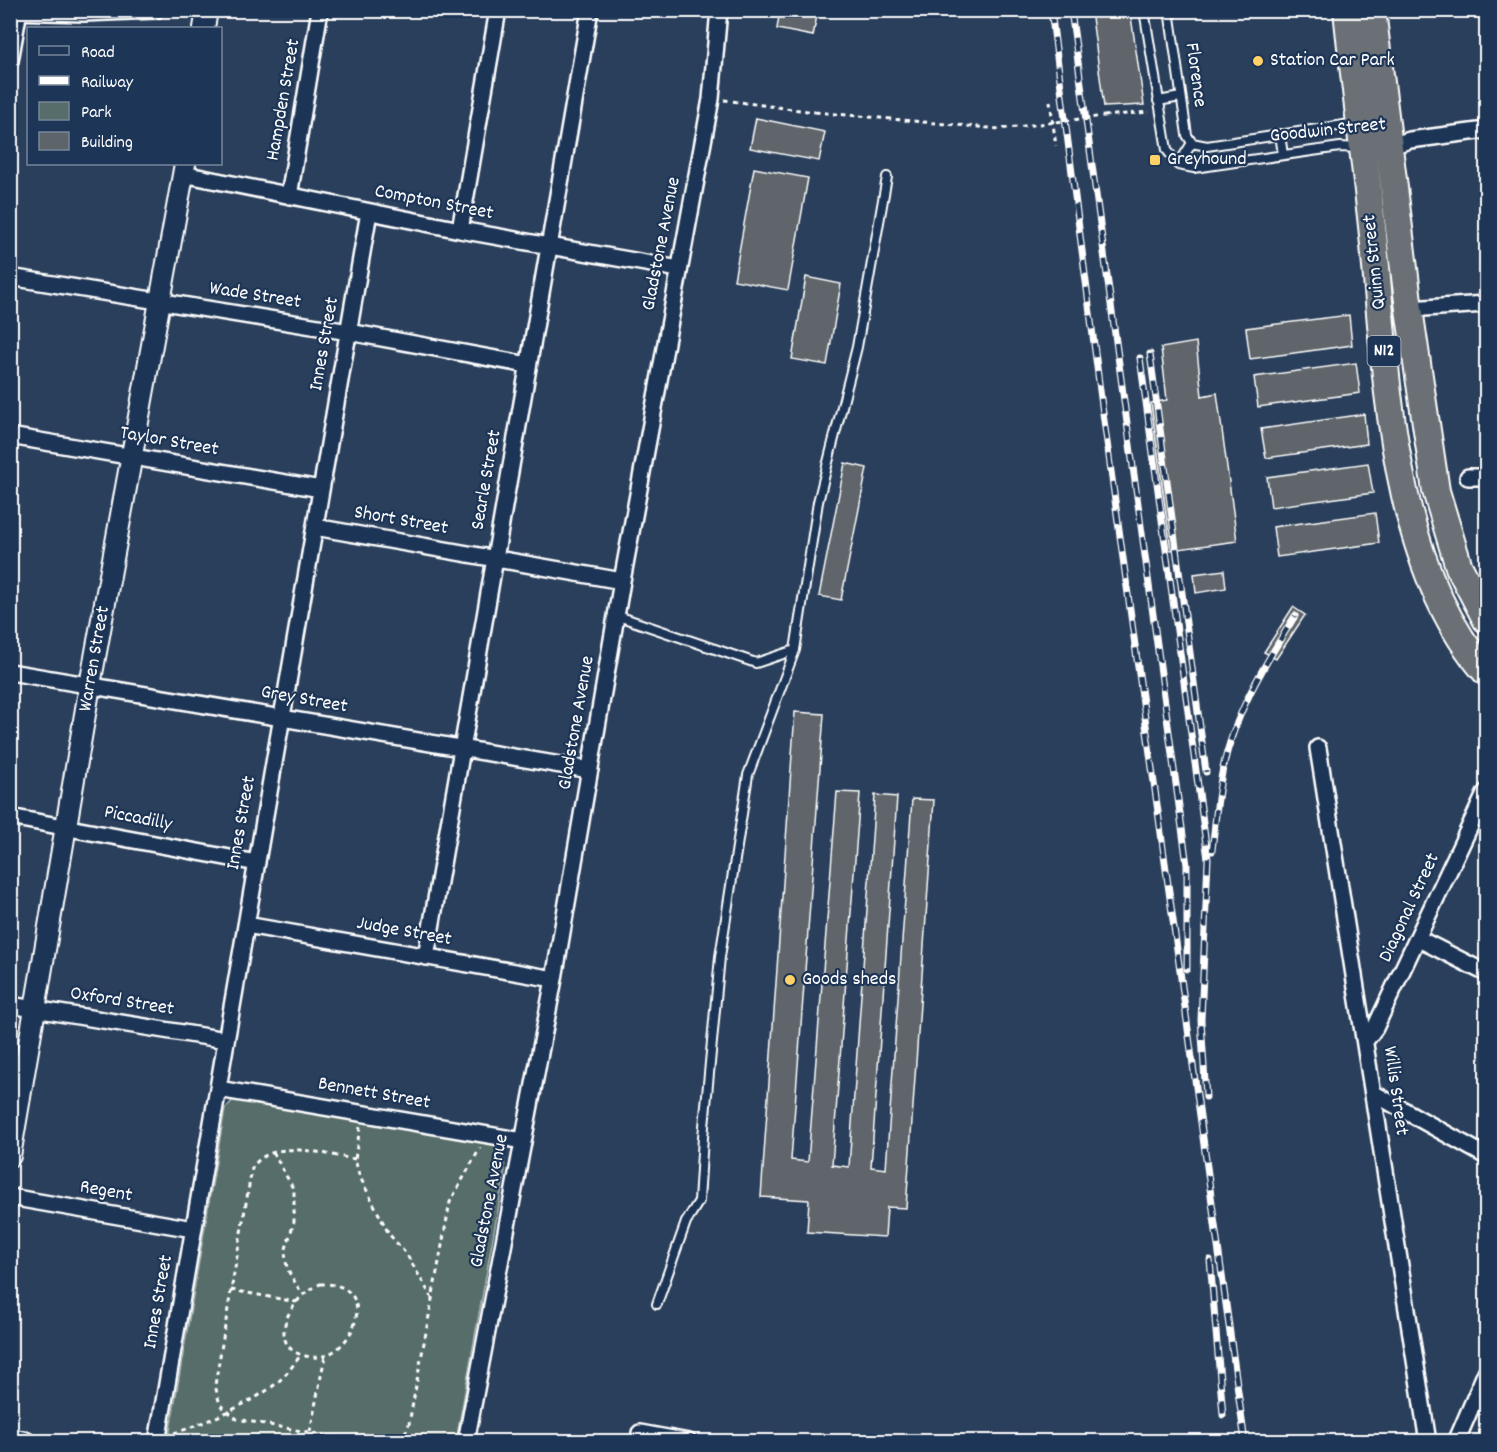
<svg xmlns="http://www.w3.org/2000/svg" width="1497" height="1452" viewBox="0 0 1497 1452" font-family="Dekko,sans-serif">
<rect width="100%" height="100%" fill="#2a3f5b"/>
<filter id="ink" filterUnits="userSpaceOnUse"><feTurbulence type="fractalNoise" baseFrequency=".0167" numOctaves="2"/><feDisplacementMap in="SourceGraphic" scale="12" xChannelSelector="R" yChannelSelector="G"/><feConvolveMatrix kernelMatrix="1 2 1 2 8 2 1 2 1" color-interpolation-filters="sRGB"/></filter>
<g filter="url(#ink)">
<path fill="#576d69" stroke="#abb6b4" stroke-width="1.5" d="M 242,1099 L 491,1141 L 503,1151 L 505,1171 L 456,1441 L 168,1442 L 225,1109 L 233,1100 Z"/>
<path fill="#5e656a" stroke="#fff" stroke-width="1.5" d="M 780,10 L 818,10 L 813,36 L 777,29 Z
M 1091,10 L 1130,10 L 1144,105 L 1104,107 Z
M 756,118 L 825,132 L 819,161 L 750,148 Z
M 754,168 L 808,178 L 788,290 L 734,280 Z
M 806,277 L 841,284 L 827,365 L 792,359 Z
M 1349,315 L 1352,345 L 1250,359 L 1246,328 Z
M 1196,342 L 1202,396 L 1217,393 L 1237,541 L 1171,550 L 1151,403 L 1167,400 L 1161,348 Z
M 1356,363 L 1360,393 L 1258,407 L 1254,377 Z
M 1364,414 L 1367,444 L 1266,458 L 1261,429 Z
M 845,463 L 867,468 L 841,600 L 819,596 Z
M 1368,463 L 1373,493 L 1271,507 L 1267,477 Z
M 1375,513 L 1379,543 L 1277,557 L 1273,527 Z
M 1224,570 L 1226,588 L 1196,593 L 1194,574 Z
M 1293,607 L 1305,615 L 1276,659 L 1264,652 Z
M 795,712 L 824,714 L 791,1160 L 808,1162 L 837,792 L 860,793 L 832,1165 L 849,1167 L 875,795 L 897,797 L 871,1167 L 886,1169 L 912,799 L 934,800 L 906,1208 L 887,1207 L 885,1237 L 807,1232 L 809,1200 L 761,1197 Z"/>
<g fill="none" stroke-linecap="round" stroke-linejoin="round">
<defs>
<path id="service" d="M 1144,10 L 1167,150 L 1178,165 L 1194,168 L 1340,147 L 1359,148
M 1169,10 L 1187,135 L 1192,143
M 1158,101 L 1181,97
M 1280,134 L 1283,155
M 1192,143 L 1207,146 L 1357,123
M 1178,165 L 1192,143
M 618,616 L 756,663 L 795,650
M 657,1304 L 686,1222 L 699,1201 L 703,1137 L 720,957 L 748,775 L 795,650 L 818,502 L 857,347 L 887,177"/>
<path id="minor" d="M 10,11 L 84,13 L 156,10
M 10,61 L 19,10
M 1384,148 L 1410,140 L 1486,130
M 183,174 L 460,230 L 679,269
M 289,196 L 320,10
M 460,230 L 498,10
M 10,277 L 349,332 L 528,365
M 1409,309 L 1486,304
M 10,436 L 321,489
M 1468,477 L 1486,477
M 315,527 L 622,581
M 10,672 L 590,770
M 1318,748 L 1428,1442
M 10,817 L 257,863
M 246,925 L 554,979
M 1419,939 L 1486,973
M 426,957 L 590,10
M 10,1005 L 226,1040
M 1366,1040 L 1375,1028 L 1486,792
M 218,1089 L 523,1141
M 1373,1093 L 1486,1156
M 10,1197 L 193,1229
M 640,1433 L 689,1442
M 157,1442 L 369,212
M 466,1442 L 554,979 L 622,581 L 711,99 L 719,10
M 1456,1442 L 1486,1372"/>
<path id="tertiary" d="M 204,28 L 207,10
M 10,1156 L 90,685 L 185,164
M 10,1439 L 25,1442"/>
<path id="trunk" d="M 1347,10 C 1355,89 1366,167 1374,245 C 1387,382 1392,565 1486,672
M 1372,10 L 1409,309 L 1436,491 L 1459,567 L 1486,619"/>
</defs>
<use href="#service" stroke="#fff" stroke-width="12"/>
<use href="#minor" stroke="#fff" stroke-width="20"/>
<use href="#tertiary" stroke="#fff" stroke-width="24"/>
<use href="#trunk" stroke="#fff" stroke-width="30"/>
<path stroke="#fff" stroke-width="3" stroke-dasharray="4.5 4.5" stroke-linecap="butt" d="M 724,100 L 815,112
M 1050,101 L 1056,146
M 1104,116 L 1149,112
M 360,1127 L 355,1159 L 359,1175 L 389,1234 L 407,1255 L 432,1298
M 273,1152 L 294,1190 L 294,1222 L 285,1252 L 287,1269 L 302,1294
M 355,1159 C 324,1155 273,1136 252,1168 L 215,1385 L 220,1405 L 237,1419 L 361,1442
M 320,1284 C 384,1281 353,1361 312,1357 C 273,1353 280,1318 301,1297 C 306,1291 314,1288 320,1284 Z
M 231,1290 L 297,1302
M 310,1432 L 325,1356
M 174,1433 C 201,1425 259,1400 279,1381 C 287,1374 294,1364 300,1356
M 401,1442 L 409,1424 L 450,1202 L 480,1148"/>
<use href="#service" stroke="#1d3557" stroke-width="8"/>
<use href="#minor" stroke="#1d3557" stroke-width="15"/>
<use href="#tertiary" stroke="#1d3557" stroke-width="20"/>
<use href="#trunk" stroke="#6a7074" stroke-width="26"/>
<defs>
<path id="rail" d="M 1051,10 L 1102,406 L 1245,1442
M 1071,10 L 1187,865 L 1187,969
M 1150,354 L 1206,772
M 1140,358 L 1208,859 L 1201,1020 L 1206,1097
M 1212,851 C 1215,825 1217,799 1222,773 C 1233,716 1264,665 1295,616
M 1210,1260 L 1223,1415"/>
</defs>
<use href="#rail" stroke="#fff" stroke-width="7"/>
<use href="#rail" stroke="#1d3557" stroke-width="4.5" stroke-dasharray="14" stroke-linecap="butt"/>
<path stroke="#fff" stroke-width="3" stroke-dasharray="4.5 4.5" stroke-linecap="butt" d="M 815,112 L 1000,129 L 1104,116"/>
</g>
</g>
<g fill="#ffd166" stroke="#1d3557" stroke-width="2">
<circle cx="1258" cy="61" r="6"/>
<rect x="1149" y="154" width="12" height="12" rx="3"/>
<circle cx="790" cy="980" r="6"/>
</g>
<g text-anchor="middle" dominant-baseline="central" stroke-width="4.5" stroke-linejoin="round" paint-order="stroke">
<rect fill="#1d3557" stroke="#bbc2cd" stroke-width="1.5" x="1367.5" y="336" width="33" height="30" rx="4.5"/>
<g font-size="18" font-weight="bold" fill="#fff">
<text x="1384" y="351">N12</text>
</g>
<g font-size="20" fill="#fff" stroke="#1d3557" text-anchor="start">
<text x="1270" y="61">Station Car Park</text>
<text x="1167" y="160">Greyhound</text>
<text x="802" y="980">Goods sheds</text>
</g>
<g font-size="20" fill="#fff" stroke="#1d3557">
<text transform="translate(1195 75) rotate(82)">Florence</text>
<text transform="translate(284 100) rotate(-80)">Hampden Street</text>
<text transform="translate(1328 131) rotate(-6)">Goodwin Street</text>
<text transform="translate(434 203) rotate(11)">Compton Street</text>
<text transform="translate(662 244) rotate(-79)">Gladstone Avenue</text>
<text transform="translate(1375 262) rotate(-96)">Quinn Street</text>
<text transform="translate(255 296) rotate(9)">Wade Street</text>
<text transform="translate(325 344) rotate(-80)">Innes Street</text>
<text transform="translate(169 442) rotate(10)">Taylor Street</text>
<text transform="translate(487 480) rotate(-80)">Searle Street</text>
<text transform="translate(401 521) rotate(10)">Short Street</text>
<text transform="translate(95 659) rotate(-80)">Warren Street</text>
<text transform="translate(304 700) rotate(10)">Grey Street</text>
<text transform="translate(577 723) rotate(-80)">Gladstone Avenue</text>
<text transform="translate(138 819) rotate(11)">Piccadilly</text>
<text transform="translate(242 823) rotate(-80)">Innes Street</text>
<text transform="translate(1410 908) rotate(-65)">Diagonal Street</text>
<text transform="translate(404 932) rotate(10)">Judge Street</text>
<text transform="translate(122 1002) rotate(9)">Oxford Street</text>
<text transform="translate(1395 1091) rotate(82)">Willis Street</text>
<text transform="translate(374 1094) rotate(10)">Bennett Street</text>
<text transform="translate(106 1192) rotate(10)">Regent</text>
<text transform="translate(490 1201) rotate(-79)">Gladstone Avenue</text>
<text transform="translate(159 1302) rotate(-80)">Innes Street</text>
</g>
</g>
<rect width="1497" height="1452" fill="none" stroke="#1d3557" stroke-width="36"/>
<rect x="18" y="18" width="1461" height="1416" fill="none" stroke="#fff" stroke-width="2" filter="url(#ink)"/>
<rect x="27" y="27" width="195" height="138" fill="#1d3557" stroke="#77869a" stroke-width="1.5"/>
<rect x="39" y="46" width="30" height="9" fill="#1d3557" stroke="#77869a" stroke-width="1.5"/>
<text x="81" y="57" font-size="18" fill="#ffffff">Road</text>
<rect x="39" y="76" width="30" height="9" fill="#ffffff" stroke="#77869a" stroke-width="1.5"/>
<text x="81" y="87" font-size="18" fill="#ffffff">Railway</text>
<rect x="39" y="102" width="30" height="18" fill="#576d69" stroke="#77869a" stroke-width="1.5"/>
<text x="81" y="117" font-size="18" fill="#ffffff">Park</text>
<rect x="39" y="132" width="30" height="18" fill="#5e656a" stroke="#77869a" stroke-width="1.5"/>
<text x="81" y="147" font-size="18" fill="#ffffff">Building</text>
</svg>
